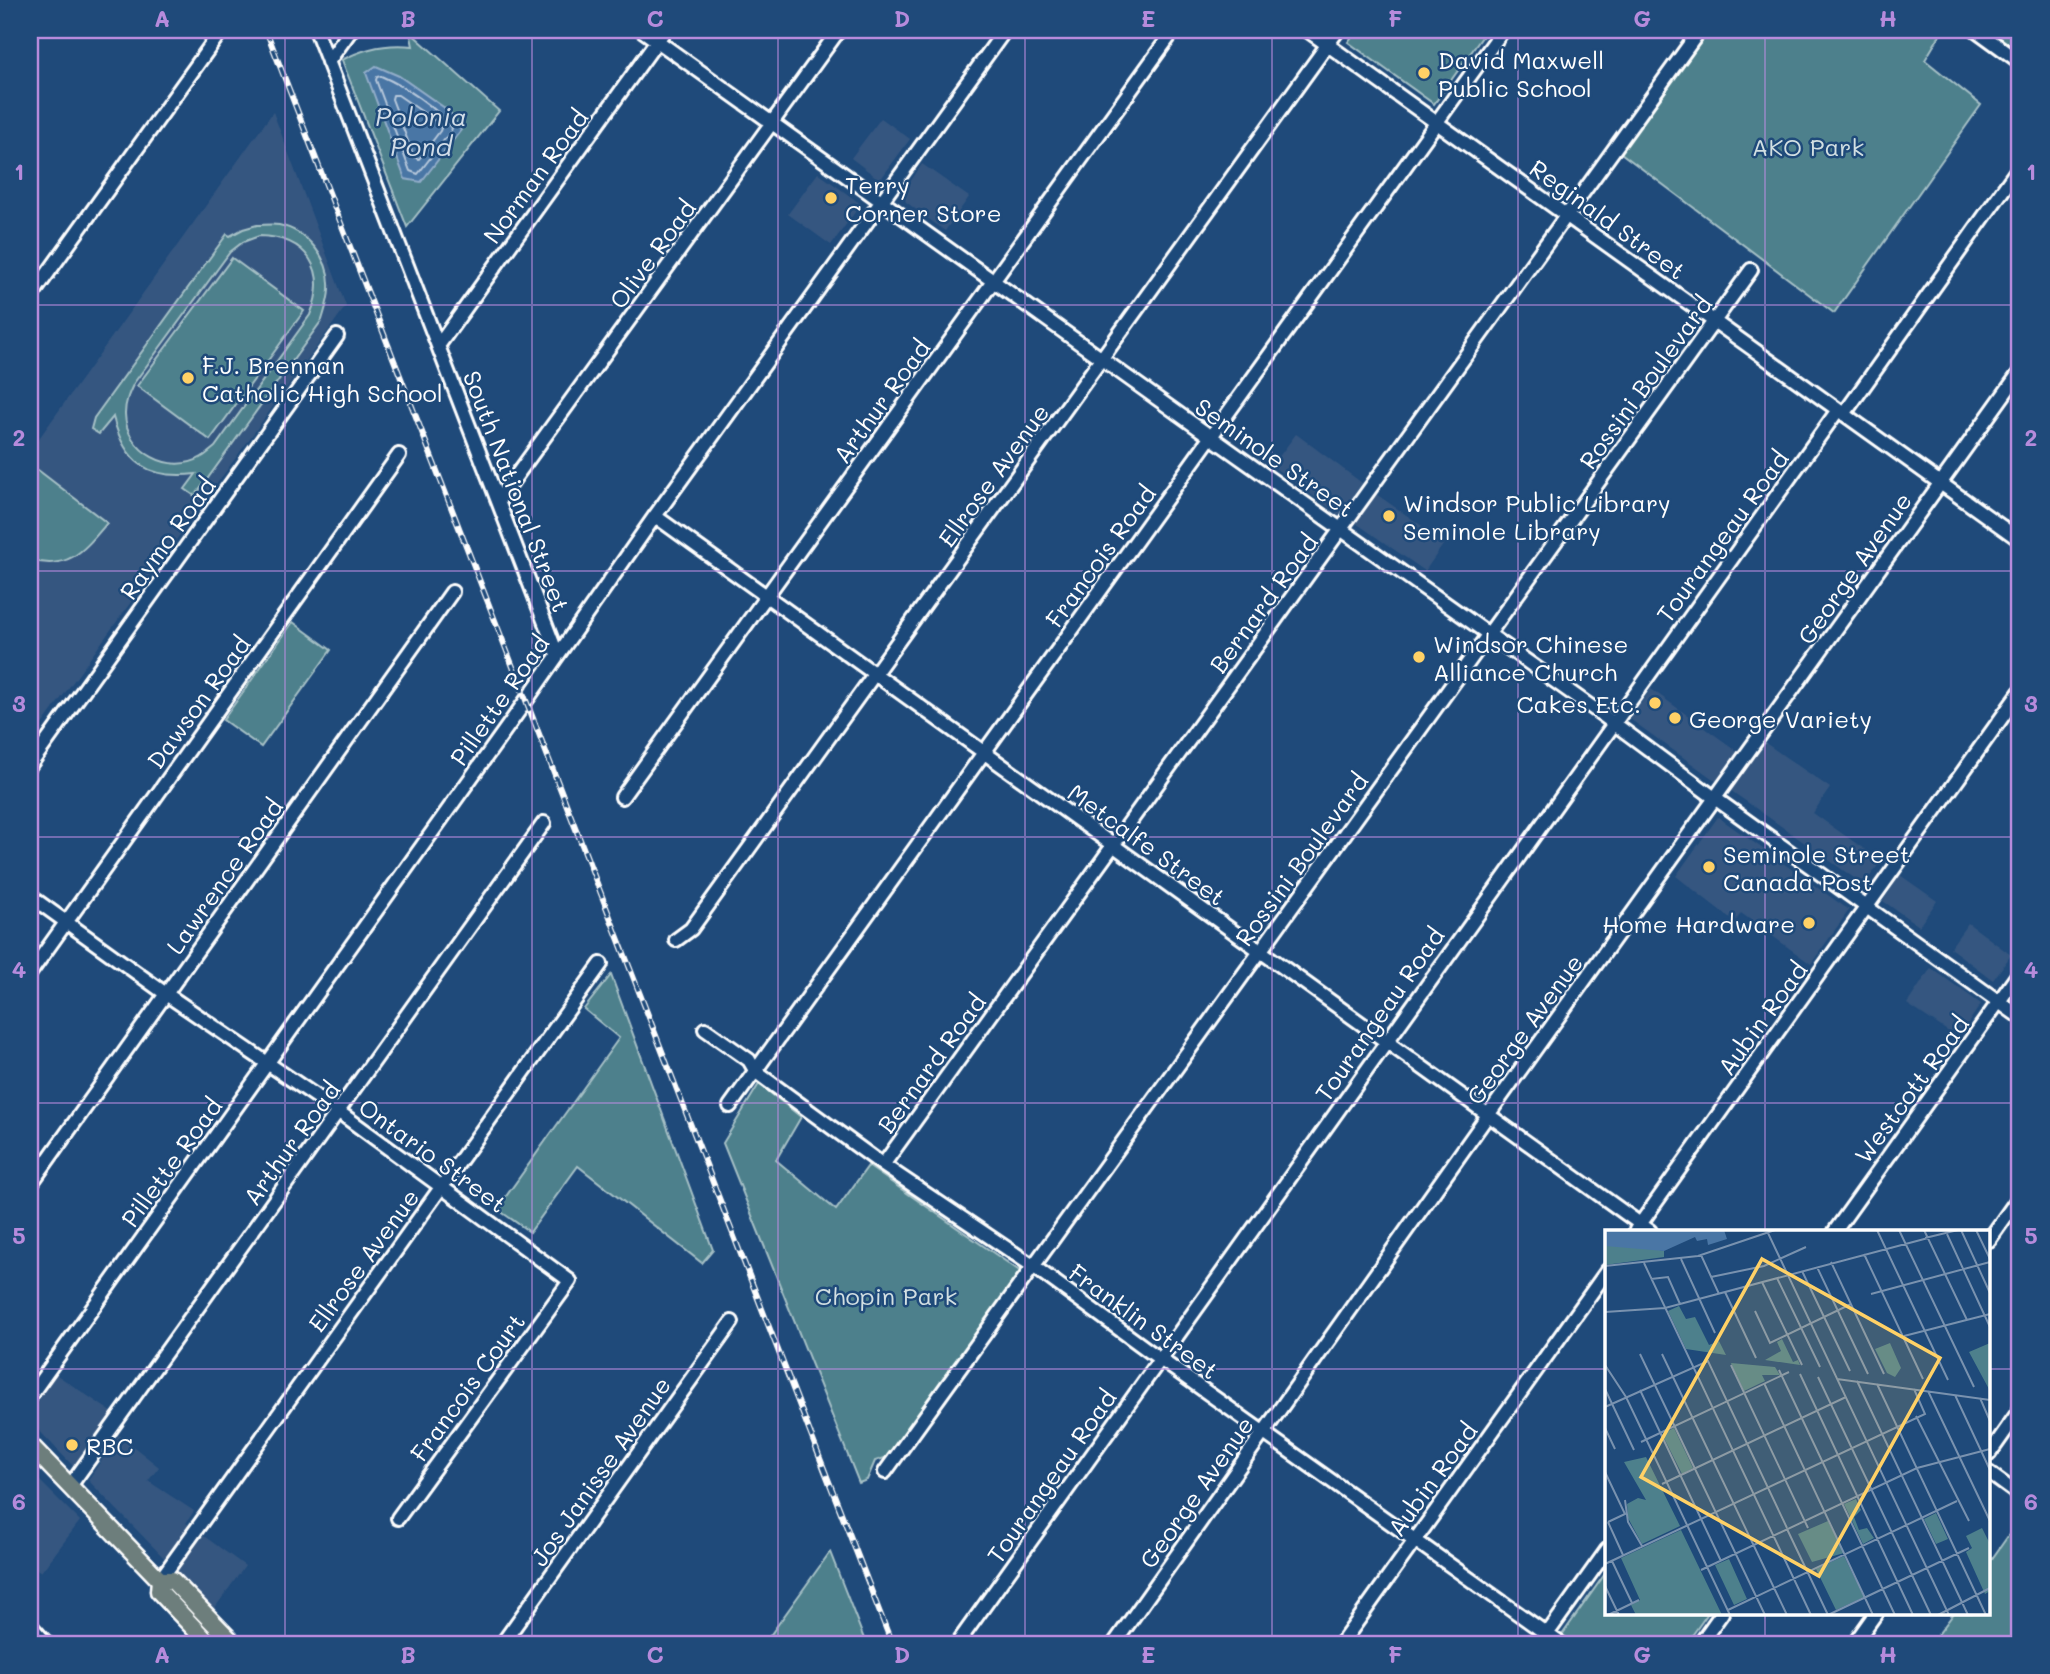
<svg xmlns="http://www.w3.org/2000/svg" width="2050" height="1674" viewBox="0 0 2050 1674" font-family="Mali,sans-serif">
<rect width="100%" height="100%" fill="#1f4a7a"/>
<filter id="ink" filterUnits="userSpaceOnUse"><feTurbulence type="fractalNoise" baseFrequency=".0143" numOctaves="2"/><feDisplacementMap in="SourceGraphic" scale="14" xChannelSelector="R" yChannelSelector="G"/><feConvolveMatrix kernelMatrix="1 2 1 2 8 2 1 2 1" color-interpolation-filters="sRGB"/></filter>
<g filter="url(#ink)">
<path fill="#365780" d="M 273,112 L 346,306 L 30,741 L 30,451 Z
M 881,118 L 910,139 L 880,180 L 851,158 Z
M 922,164 L 969,197 L 945,231 L 906,202 L 903,193 Z
M 818,173 L 861,204 L 831,245 L 788,214 Z
M 1296,434 L 1362,483 L 1339,515 L 1272,466 Z
M 1376,494 L 1445,542 L 1425,571 L 1356,523 Z
M 1651,689 L 1737,751 L 1716,781 L 1630,719 Z
M 1764,742 L 1830,788 L 1813,813 L 1881,861 L 1864,885 L 1730,790 Z
M 1718,817 L 1849,910 L 1811,964 L 1741,913 L 1735,922 L 1676,876 Z
M 1900,875 L 1937,901 L 1919,926 L 1883,901 Z
M 1968,923 L 2011,955 L 1993,980 L 1950,948 Z
M 1931,968 L 1981,1004 L 1958,1038 L 1907,1004 Z
M 54,1373 L 113,1413 L 74,1467 L 30,1421 L 30,1409 Z
M 119,1435 L 159,1467 L 148,1481 L 194,1511 L 186,1523 L 245,1566 L 214,1609 L 88,1480 Z
M 30,1471 L 80,1521 L 41,1572 L 30,1564 Z"/>
<path fill="#4d808c" stroke="#a6c0c6" stroke-width="2" fill-rule="evenodd" d="M 1357,30 L 1487,30 L 1434,104 L 1348,42 Z
M 1704,30 L 1943,30 L 1925,60 L 1981,105 L 1834,313 L 1617,150 Z
M 1988,30 L 2020,30 L 2020,35 L 2011,47 Z
M 410,32 L 499,111 L 407,227 L 342,60 C 364,48 388,43 413,46 Z
M 257,225 C 264,225 272,224 279,225 C 307,231 331,259 329,289 C 329,299 325,310 322,320 L 195,496 L 185,489 L 196,474 C 148,480 125,463 113,417 L 99,434 L 91,429 L 94,418 L 227,234 L 230,236 L 243,229 ZM 259,236 C 307,237 329,270 310,315 L 215,447 C 211,450 207,454 202,457 C 170,476 126,452 125,414 C 125,402 129,393 134,383 L 230,252 L 243,242 Z
M 232,258 L 304,311 L 210,440 L 137,386 Z
M 38,470 L 107,523 C 84,550 69,571 30,560 L 30,472 Z
M 293,622 L 331,650 L 261,747 L 223,720 Z
M 611,975 L 713,1250 L 702,1263 L 578,1166 L 530,1232 L 497,1209 L 619,1038 L 584,1009 Z
M 759,1084 L 801,1117 L 776,1160 L 836,1210 L 868,1166 L 1021,1272 L 888,1457 L 875,1461 L 867,1480 L 859,1483 L 723,1143 Z
M 2020,1519 L 2020,1644 L 1931,1644 L 1954,1613 L 1989,1613 L 1989,1563 Z
M 830,1552 L 866,1644 L 764,1644 Z
M 1607,1571 L 1607,1613 L 1708,1613 L 1686,1644 L 1577,1644 L 1562,1635 Z"/>
<path fill="#4a76a5" stroke="#92adc9" stroke-width="2" d="M 376,66 L 399,76 L 449,111 L 461,130 L 421,182 L 405,179 L 366,73 Z"/>
<g fill="none" stroke-linecap="round" stroke-linejoin="round">
<path stroke="#b7c8db" stroke-width="2" d="M 381,76 C 404,86 437,107 452,128 L 451,131 L 418,174 L 410,171 L 376,80 L 377,77 Z
M 393,95 L 398,95 L 437,122 L 441,128 L 440,131 L 419,159 L 414,157 L 392,99 Z"/>
<defs>
<path id="minor" d="M 316,30 L 557,654
M 642,30 L 1211,437 L 1604,716 L 1716,799 L 2020,1017
M 1307,30 L 2020,540
M 1976,30 L 2020,62
M 328,62 L 351,30
M 30,298 L 219,34
M 438,346 L 665,30
M 1844,414 L 2020,166
M 498,501 L 839,30
M 655,516 L 1650,1231
M 30,765 L 337,336
M 622,797 L 1174,30
M 30,896 L 166,994 L 339,1112 L 570,1281 L 398,1518
M 676,940 L 691,929 L 1338,30
M 30,973 L 399,455
M 705,1029 L 749,1060 L 756,1072 L 883,1165 L 1033,1266 L 1160,1359 L 1561,1644
M 730,1106 L 1503,30
M 883,1165 L 1700,30
M 30,1185 L 452,592
M 1636,1230 L 2020,692
M 1835,1231 L 2020,972
M 1989,1240 L 2020,1196
M 30,1396 L 530,695 L 655,516 L 1005,30
M 1989,1454 L 2020,1410
M 885,1472 L 1751,270
M 1989,1473 L 2015,1492
M 70,1486 L 544,823
M 160,1580 L 601,964
M 30,1625 L 47,1644
M 502,1644 L 732,1322
M 957,1644 L 1838,410
M 1114,1644 L 1488,1115 L 2020,372
M 1341,1644 L 1607,1271
M 1540,1644 L 1607,1550
M 1700,1644 L 1722,1613
M 1854,1644 L 1876,1613"/>
<path id="major" d="M 30,1445 L 160,1580 L 172,1580 L 234,1644
M 160,1580 L 159,1591 L 209,1644"/>
</defs>
<use href="#minor" stroke="#fff" stroke-width="18"/>
<use href="#major" stroke="#fff" stroke-width="21"/>
<use href="#minor" stroke="#1f4a7a" stroke-width="12"/>
<use href="#major" stroke="#6d7e7c" stroke-width="16"/>
<defs>
<path id="rail" d="M 266,30 L 892,1644"/>
</defs>
<use href="#rail" stroke="#fff" stroke-width="6"/>
<use href="#rail" stroke="#1f4a7a" stroke-width="3.5" stroke-dasharray="10" stroke-linecap="butt"/>
</g>
</g>
<path fill="none" stroke="#b68bdc" stroke-width="2" stroke-opacity="0.55" d="M 285,30 L 285,1644M 532,30 L 532,1644M 778,30 L 778,1644M 1025,30 L 1025,1644M 1272,30 L 1272,1644M 1518,30 L 1518,1644M 1765,30 L 1765,1231M 30,305 L 2020,305M 30,571 L 2020,571M 30,837 L 2020,837M 30,1103 L 2020,1103M 30,1369 L 1607,1369M 1989,1369 L 2020,1369M 1765,1613 L 1765,1644"/>
<g fill="#ffd166" stroke="#1f4a7a" stroke-width="2.5">
<circle cx="1424" cy="73" r="7"/>
<circle cx="831" cy="198" r="7"/>
<circle cx="188" cy="378" r="7"/>
<circle cx="1389" cy="516" r="7"/>
<circle cx="1419" cy="657" r="7"/>
<circle cx="1655" cy="703" r="7"/>
<circle cx="1675" cy="718" r="7"/>
<circle cx="1709" cy="867" r="7"/>
<circle cx="1809" cy="923" r="7"/>
<circle cx="72" cy="1445" r="7"/>
</g>
<g text-anchor="middle" dominant-baseline="central" stroke-width="5" stroke-linejoin="round" paint-order="stroke">
<g font-size="24" fill="#fff" stroke="#1f4a7a" text-anchor="start">
<text x="1438" y="59">David Maxwell<tspan x="1438" dy="28">Public School</tspan></text>
<text x="845" y="184">Terry<tspan x="845" dy="28">Corner Store</tspan></text>
<text x="202" y="364">F.J. Brennan<tspan x="202" dy="28">Catholic High School</tspan></text>
<text x="1403" y="502">Windsor Public Library<tspan x="1403" dy="28">Seminole Library</tspan></text>
<text x="1433" y="643">Windsor Chinese<tspan x="1433" dy="28">Alliance Church</tspan></text>
<text x="1641" y="703" text-anchor="end">Cakes Etc.</text>
<text x="1689" y="718">George Variety</text>
<text x="1723" y="853">Seminole Street<tspan x="1723" dy="28">Canada Post</tspan></text>
<text x="1795" y="923" text-anchor="end">Home Hardware</text>
<text x="86" y="1445">RBC</text>
</g>
<g font-size="24" fill="#d2dfe2" stroke="#1f4a7a">
<text x="1808" y="146">AKO Park</text>
<text x="886" y="1295">Chopin Park</text>
</g>
<g font-size="24" fill="#fff" stroke="#1f4a7a">
<text transform="translate(535 176) rotate(-54)">Norman Road</text>
<text transform="translate(1608 219) rotate(36)">Reginald Street</text>
<text transform="translate(652 254) rotate(-54)">Olive Road</text>
<text transform="translate(1645 382) rotate(-54)">Rossini Boulevard</text>
<text transform="translate(881 401) rotate(-54)">Arthur Road</text>
<text transform="translate(1275 457) rotate(35)">Seminole Street</text>
<text transform="translate(993 475) rotate(-54)">Ellrose Avenue</text>
<text transform="translate(517 491) rotate(69)">South National Street</text>
<text transform="translate(1722 536) rotate(-54)">Tourangeau Road</text>
<text transform="translate(167 538) rotate(-54)">Raymo Road</text>
<text transform="translate(1100 556) rotate(-54)">Francois Road</text>
<text transform="translate(1854 568) rotate(-55)">George Avenue</text>
<text transform="translate(1263 603) rotate(-54)">Bernard Road</text>
<text transform="translate(499 700) rotate(-55)">Pillette Road</text>
<text transform="translate(198 702) rotate(-54)">Dawson Road</text>
<text transform="translate(1147 844) rotate(36)">Metcalfe Street</text>
<text transform="translate(1301 859) rotate(-54)">Rossini Boulevard</text>
<text transform="translate(224 876) rotate(-55)">Lawrence Road</text>
<text transform="translate(1379 1014) rotate(-55)">Tourangeau Road</text>
<text transform="translate(1762 1018) rotate(-54)">Aubin Road</text>
<text transform="translate(1524 1029) rotate(-54)">George Avenue</text>
<text transform="translate(931 1063) rotate(-54)">Bernard Road</text>
<text transform="translate(1911 1089) rotate(-54)">Westcott Road</text>
<text transform="translate(291 1143) rotate(-54)">Arthur Road</text>
<text transform="translate(433 1155) rotate(36)">Ontario Street</text>
<text transform="translate(171 1162) rotate(-54)">Pillette Road</text>
<text transform="translate(363 1260) rotate(-54)">Ellrose Avenue</text>
<text transform="translate(1144 1321) rotate(36)">Franklin Street</text>
<text transform="translate(467 1387) rotate(-54)">Francois Court</text>
<text transform="translate(600 1471) rotate(-55)">Jos Janisse Avenue</text>
<text transform="translate(1051 1476) rotate(-55)">Tourangeau Road</text>
<text transform="translate(1432 1479) rotate(-54)">Aubin Road</text>
<text transform="translate(1196 1492) rotate(-55)">George Avenue</text>
</g>
<g font-size="26" font-style="italic" fill="#d2dde8" stroke="#1f4a7a">
<text x="421" y="116">Polonia<tspan x="421" dy="30">Pond</tspan></text>
</g>
</g>
<g transform="translate(1605 1230)">
<rect width="385" height="385" fill="#1f4a7a"/>
<path d="M 0,16 L 36,16 L 59,21 L 59,27 L 0,35 ZM 74,76 L 81,89 L 90,87 L 104,115 L 114,111 L 121,125 L 81,119 L 63,81 ZM 177,109 L 188,132 L 193,130 L 195,135 L 160,130 L 176,121 L 172,112 ZM 285,113 L 296,138 L 290,147 L 282,143 L 270,119 ZM 385,113 L 385,161 L 364,122 ZM 126,133 L 170,137 L 175,145 L 157,145 L 160,151 L 139,161 ZM 69,198 L 88,238 L 77,244 L 57,204 ZM 41,227 L 75,296 L 37,314 L 23,288 L 22,274 L 33,268 L 41,270 L 19,232 ZM 251,269 L 256,280 L 249,287 L 254,300 L 262,298 L 269,308 L 258,314 L 239,274 ZM 331,283 L 343,309 L 331,314 L 319,289 ZM 223,291 L 239,323 L 207,332 L 193,304 ZM 377,298 L 385,314 L 385,361 L 380,364 L 361,322 L 367,318 L 361,306 ZM 76,300 L 117,385 L 31,385 L 26,375 L 35,370 L 16,328 ZM 239,326 L 259,367 L 231,380 L 211,339 ZM 124,329 L 142,369 L 129,375 L 110,335 Z" fill="#4d808c"/>
<path d="M 0,0 L 119,0 L 122,9 L 103,15 L 102,9 L 92,11 L 90,7 L 59,21 L 0,16 Z" fill="#4a76a5"/>
<path fill="none" stroke="#7992af" stroke-width="2" d="M 272,0 L 343,150M 294,0 L 369,157M 319,0 L 362,90M 356,0 L 385,63M 371,0 L 385,29M 163,3 L 344,385M 342,4 L 385,97M 320,8 L 353,0M 259,24 L 318,149M 96,25 L 114,64M 76,29 L 110,103M 226,32 L 279,144M 39,33 L 206,385M 0,36 L 93,26 L 170,0M 212,37 L 263,144M 197,41 L 245,141M 106,47 L 159,36 L 201,17M 172,48 L 215,137M 46,49 L 63,47 L 75,74M 157,52 L 197,135M 120,62 L 151,128M 266,64 L 385,32M 150,81 L 165,113 L 246,74M 0,82 L 60,78 L 323,8M 299,106 L 385,84M 35,124 L 160,385M 57,124 L 182,385M 0,135 L 21,167 L 125,385M 126,135 L 203,298M 174,140 L 290,385M 195,144 L 308,385M 213,147 L 326,385M 232,149 L 385,170M 252,151 L 363,385M 159,153 L 268,385M 272,154 L 381,385M 0,159 L 29,220M 35,160 L 116,331M 323,161 L 385,291M 350,165 L 385,240M 375,168 L 385,191M 0,177 L 103,131 L 182,298M 311,186 L 364,291M 0,198 L 10,219M 36,212 L 184,142M 0,242 L 20,284 L 3,292M 57,254 L 241,167M 20,270 L 23,292 L 37,316M 3,292 L 18,325M 182,299 L 223,385M 7,331 L 27,373M 0,334 L 320,184 L 309,159M 96,340 L 312,238 L 385,219M 0,356 L 14,385M 123,380 L 352,271M 3,385 L 34,370M 223,385 L 364,318M 333,385 L 385,358"/>
<path fill="#ffd166" fill-opacity="0.15" stroke="#ffd166" stroke-width="3.5" d="M 157,29 L 335,128 L 214,346 L 36,247 Z"/>
<rect width="385" height="385" fill="none" stroke="#fff" stroke-width="3.5"/>
</g>
<rect width="2050" height="1674" fill="none" stroke="#1f4a7a" stroke-width="77"/>
<rect x="38" y="38" width="1973" height="1598" fill="none" stroke="#b68bdc" stroke-width="2.5"/>
<g font-size="23" text-anchor="middle" font-weight="bold" fill="#b68bdc">
<text x="162" y="27">A</text>
<text x="408" y="27">B</text>
<text x="655" y="27">C</text>
<text x="902" y="27">D</text>
<text x="1148" y="27">E</text>
<text x="1395" y="27">F</text>
<text x="1642" y="27">G</text>
<text x="1888" y="27">H</text>
<text x="19" y="180">1</text>
<text x="2031" y="180">1</text>
<text x="19" y="446">2</text>
<text x="2031" y="446">2</text>
<text x="19" y="712">3</text>
<text x="2031" y="712">3</text>
<text x="19" y="978">4</text>
<text x="2031" y="978">4</text>
<text x="19" y="1244">5</text>
<text x="2031" y="1244">5</text>
<text x="19" y="1510">6</text>
<text x="2031" y="1510">6</text>
<text x="162" y="1663">A</text>
<text x="408" y="1663">B</text>
<text x="655" y="1663">C</text>
<text x="902" y="1663">D</text>
<text x="1148" y="1663">E</text>
<text x="1395" y="1663">F</text>
<text x="1642" y="1663">G</text>
<text x="1888" y="1663">H</text>
</g>
</svg>
